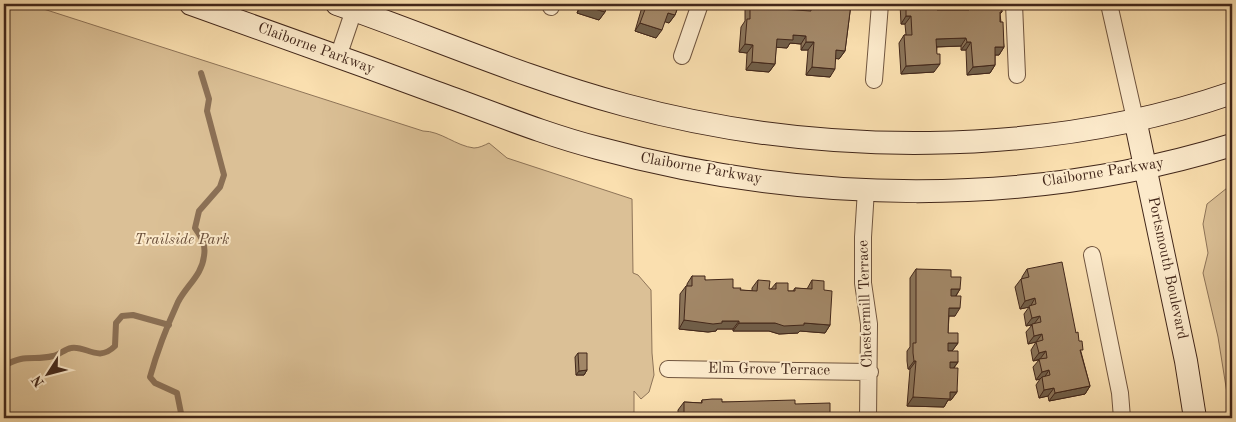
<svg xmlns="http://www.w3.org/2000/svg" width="1236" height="422" viewBox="0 0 1236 422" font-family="'Old Standard TT',serif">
<rect width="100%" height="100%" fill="#fadfaf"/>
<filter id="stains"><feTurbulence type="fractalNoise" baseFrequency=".004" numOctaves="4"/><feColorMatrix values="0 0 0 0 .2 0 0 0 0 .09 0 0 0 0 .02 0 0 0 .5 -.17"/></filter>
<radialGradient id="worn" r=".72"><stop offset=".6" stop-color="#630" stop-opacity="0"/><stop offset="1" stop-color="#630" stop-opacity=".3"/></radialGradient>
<path fill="#dbc096" stroke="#8e7458" d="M 4,4 L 28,4 L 423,131 C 441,131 456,146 474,148 C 479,148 485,145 489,143 L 507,158 L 632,199 L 633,273 L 638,275 L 651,290 L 652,353 L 654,375 L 649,392 L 641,399 L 634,391 L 634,418 L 4,418 Z
M 1232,184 L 1232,418 L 1231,418 L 1218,337 L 1203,273 L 1208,253 L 1203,224 L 1207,204 Z"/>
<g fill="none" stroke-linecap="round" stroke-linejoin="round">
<path stroke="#8b7055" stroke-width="6" d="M 4,366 C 25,353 34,361 53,356 C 59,355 65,349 71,348 C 86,345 98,363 115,346 L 116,323 L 122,316 L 133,315 L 169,325
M 182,418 L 177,393 L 155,383 L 150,377 C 157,352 167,326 178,302 C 187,285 202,275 204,256 C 206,244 202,238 195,228 L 199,211 L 220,187 L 224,175 L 207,111 L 209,99 L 201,73"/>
<defs>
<path id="street" d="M 1014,4 L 1017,75
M 1109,4 L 1135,119
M 551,7 L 552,4
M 682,56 L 700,4
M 338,57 L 356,4
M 874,80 L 880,4
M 866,190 L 863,237 L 863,283 L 869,324 L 868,418
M 1092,255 L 1120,393 L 1122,418
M 668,369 L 870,372"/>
<path id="secondary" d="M 191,4 C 273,33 354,62 435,92 C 489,111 543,134 598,148 C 804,204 1028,208 1232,145
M 337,4 C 432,37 527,79 625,105 C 817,157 1043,158 1232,93
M 1135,119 L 1186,361 L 1195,418"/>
</defs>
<use href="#street" stroke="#70553f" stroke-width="18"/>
<use href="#secondary" stroke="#42271a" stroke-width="24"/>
<use href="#street" stroke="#fceacb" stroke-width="16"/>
<use href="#secondary" stroke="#fceacb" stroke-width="22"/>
</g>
<path fill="#8b7459" stroke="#42271a" d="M 580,4 L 607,4 L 605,12 L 599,20 L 577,13 Z
M 635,4 L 679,4 L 675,15 L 669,23 L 665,21 L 656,38 L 635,31 L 642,7 L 635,5 Z
M 745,4 L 780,4 L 780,9 L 807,10 L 811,5 L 812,5 L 812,4 L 851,4 L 845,51 L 839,59 L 836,58 L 830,77 L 806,75 L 808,50 L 801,50 L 801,44 L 790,43 L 787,48 L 776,47 L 775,64 L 769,72 L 746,70 L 747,53 L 739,52 L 741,27 L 745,21 Z
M 900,4 L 934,4 L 937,10 L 963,10 L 963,4 L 1001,4 L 1002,12 L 1000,14 L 1004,47 L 999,55 L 995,55 L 995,65 L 990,73 L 967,75 L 966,50 L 961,50 L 961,46 L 937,47 L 934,72 L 901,74 L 899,43 L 904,35 L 906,35 L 905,24 L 901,24 Z
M 916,269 L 951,277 L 960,289 L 956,296 L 955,316 L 949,316 L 948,333 L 958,343 L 952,351 L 958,362 L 954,368 L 957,392 L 951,400 L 948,400 L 944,407 L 907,406 L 910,369 L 908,369 L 907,361 L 907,351 L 910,347 L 910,278 Z
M 1027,269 L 1076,333 L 1090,386 L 1085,394 L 1049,401 L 1048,396 L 1039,398 L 1036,385 L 1040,379 L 1036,380 L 1033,367 L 1039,360 L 1033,361 L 1031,350 L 1036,342 L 1028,344 L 1026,332 L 1032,325 L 1026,326 L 1024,314 L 1029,307 L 1020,309 L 1015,287 L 1021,279 L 1022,278 L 1022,277 Z
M 692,276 L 705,280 L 740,290 L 752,291 L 752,288 L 758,280 L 769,289 L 771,289 L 776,283 L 788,291 L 793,291 L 795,288 L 807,289 L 812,280 L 824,290 L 830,325 L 825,333 L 800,331 L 798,333 L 779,334 L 769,331 L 733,331 L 733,329 L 717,329 L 716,331 L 708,332 L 679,329 L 680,294 L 686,286 L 687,286 L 687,284 Z
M 578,353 L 587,370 L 584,375 L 576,375 L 575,357 Z
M 702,400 L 722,402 L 795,404 L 830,418 L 678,418 L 678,410 L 684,402 L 701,403 Z"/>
<path fill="#715e48" stroke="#42271a" d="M 636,4 L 645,4 L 642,7 L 635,5 Z
M 582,5 L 605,12 L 599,20 L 577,13 Z
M 668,13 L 675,15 L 669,23 L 662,21 Z
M 906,16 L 911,16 L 905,24 L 901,24 Z
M 640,23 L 662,30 L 656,38 L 635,31 Z
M 793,35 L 806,36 L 801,44 L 790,43 L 787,48 L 772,47 L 777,39 Z
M 966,38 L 961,46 L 931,47 L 936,39 Z
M 806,42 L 814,42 L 808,50 L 801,50 Z
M 967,42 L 971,42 L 966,50 L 961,50 Z
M 745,44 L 753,45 L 747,53 L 739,52 Z
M 995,47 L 1004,47 L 999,55 L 989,55 Z
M 836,50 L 845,51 L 839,59 L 831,58 Z
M 752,62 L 775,64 L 769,72 L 746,70 Z
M 940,64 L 934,72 L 901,74 L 906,66 Z
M 995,65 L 990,73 L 967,75 L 973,67 Z
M 812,67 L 835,69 L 830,77 L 806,75 Z
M 951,289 L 960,289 L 955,297 L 946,297 Z
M 1035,298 L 1030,307 L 1020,309 L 1025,301 Z
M 949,308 L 960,308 L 955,316 L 943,316 Z
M 1040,316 L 1034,324 L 1026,326 L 1032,318 Z
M 684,320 L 722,321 L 739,321 L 733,329 L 717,329 L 716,331 L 708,332 L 679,329 Z
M 739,323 L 804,323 L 830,325 L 825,333 L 800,331 L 798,333 L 779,334 L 769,331 L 733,331 Z
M 1042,334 L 1036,342 L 1028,344 L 1034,336 Z
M 948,343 L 958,343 L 952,351 L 942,351 Z
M 1046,351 L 1040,359 L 1033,361 L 1039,353 Z
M 914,361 L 916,361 L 910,369 L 908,369 Z
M 950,362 L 958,362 L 952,370 L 944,370 Z
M 587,370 L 584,375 L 576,375 L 579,371 Z
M 1049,370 L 1044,378 L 1042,377 L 1040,379 L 1036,380 L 1042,372 Z
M 1090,386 L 1085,394 L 1049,401 L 1055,393 Z
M 1054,388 L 1048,396 L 1039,398 L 1044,390 Z
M 950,392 L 957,392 L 951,400 L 948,400 L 944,407 L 907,406 L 913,397 Z"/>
<path fill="#a28767" stroke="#42271a" d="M 583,4 L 607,4 L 605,12 L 582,5 Z
M 647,4 L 679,4 L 675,15 L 668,13 L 662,30 L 640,23 Z
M 750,4 L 780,4 L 780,9 L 811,11 L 811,5 L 818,5 L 818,4 L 851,4 L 845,51 L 836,50 L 835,69 L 812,67 L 814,42 L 806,42 L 806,36 L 793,35 L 793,40 L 777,39 L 775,64 L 752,62 L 753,45 L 745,44 L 747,19 L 750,19 Z
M 906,4 L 934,4 L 934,5 L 937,5 L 937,10 L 969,10 L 969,4 L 1001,4 L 1002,12 L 1000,12 L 1000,22 L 1003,22 L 1004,47 L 995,47 L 995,65 L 973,67 L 971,42 L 967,42 L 966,38 L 936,39 L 937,54 L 940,54 L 940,64 L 906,66 L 904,35 L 912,35 L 911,16 L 906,16 Z
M 1062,262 L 1076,333 L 1078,332 L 1079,341 L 1082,341 L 1083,350 L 1080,350 L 1090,386 L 1055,393 L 1054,388 L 1044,390 L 1042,377 L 1050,375 L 1049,370 L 1042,372 L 1039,359 L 1047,358 L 1046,351 L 1039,353 L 1036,342 L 1043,340 L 1042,334 L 1034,336 L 1032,324 L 1041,322 L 1040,316 L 1032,318 L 1029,306 L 1036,304 L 1035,298 L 1025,301 L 1021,279 L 1029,277 L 1027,269 Z
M 916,269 L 951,270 L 951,277 L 961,277 L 960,289 L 951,289 L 951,296 L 961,296 L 960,308 L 949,308 L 948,333 L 958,333 L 958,343 L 948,343 L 948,351 L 958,351 L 958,362 L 950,362 L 950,368 L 958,368 L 957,392 L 950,392 L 950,399 L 913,397 L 916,361 L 914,361 L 913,353 L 913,343 L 916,343 Z
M 692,276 L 705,276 L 705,280 L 733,279 L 733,288 L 741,288 L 740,290 L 757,291 L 758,280 L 770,281 L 769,289 L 776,289 L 776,283 L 788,283 L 788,291 L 795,291 L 795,288 L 812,289 L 812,280 L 824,281 L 824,290 L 832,291 L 830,325 L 804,323 L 804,325 L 784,326 L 775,323 L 739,323 L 739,321 L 722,321 L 722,323 L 713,324 L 684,320 L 686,286 L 692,286 Z
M 578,353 L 587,353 L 587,370 L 579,371 Z
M 712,399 L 722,399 L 722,402 L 795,400 L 795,404 L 830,403 L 830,418 L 684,418 L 684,402 L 702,403 L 702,400 Z"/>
<g text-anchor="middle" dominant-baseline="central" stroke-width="4" stroke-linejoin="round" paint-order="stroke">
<g font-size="15" fill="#42271a" stroke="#fceacb">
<text transform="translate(316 49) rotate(20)">Claiborne Parkway</text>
<text transform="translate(701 169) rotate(10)">Claiborne Parkway</text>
<text transform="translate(1103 173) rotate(-9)">Claiborne Parkway</text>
<text transform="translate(1167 268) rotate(78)">Portsmouth Boulevard</text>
<text transform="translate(866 304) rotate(-92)">Chestermill Terrace</text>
<text transform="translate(769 370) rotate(1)">Elm Grove Terrace</text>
</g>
<g font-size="15" font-style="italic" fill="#684d39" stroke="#fceacb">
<text x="182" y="240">Trailside Park</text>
</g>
</g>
<rect width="1236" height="422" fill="none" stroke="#fadfaf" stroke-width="20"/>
<rect x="5" y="5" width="1226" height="412" fill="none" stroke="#42271a" stroke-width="2.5"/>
<rect x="10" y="10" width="1216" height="402" fill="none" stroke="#42271a"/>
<g transform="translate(48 374) rotate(234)" stroke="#fceacb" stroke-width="4" paint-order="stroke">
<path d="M0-4L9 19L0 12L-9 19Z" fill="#42271a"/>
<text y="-8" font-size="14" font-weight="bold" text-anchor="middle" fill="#42271a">N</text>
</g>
<rect width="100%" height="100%" filter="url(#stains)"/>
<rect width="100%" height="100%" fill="url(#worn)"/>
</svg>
